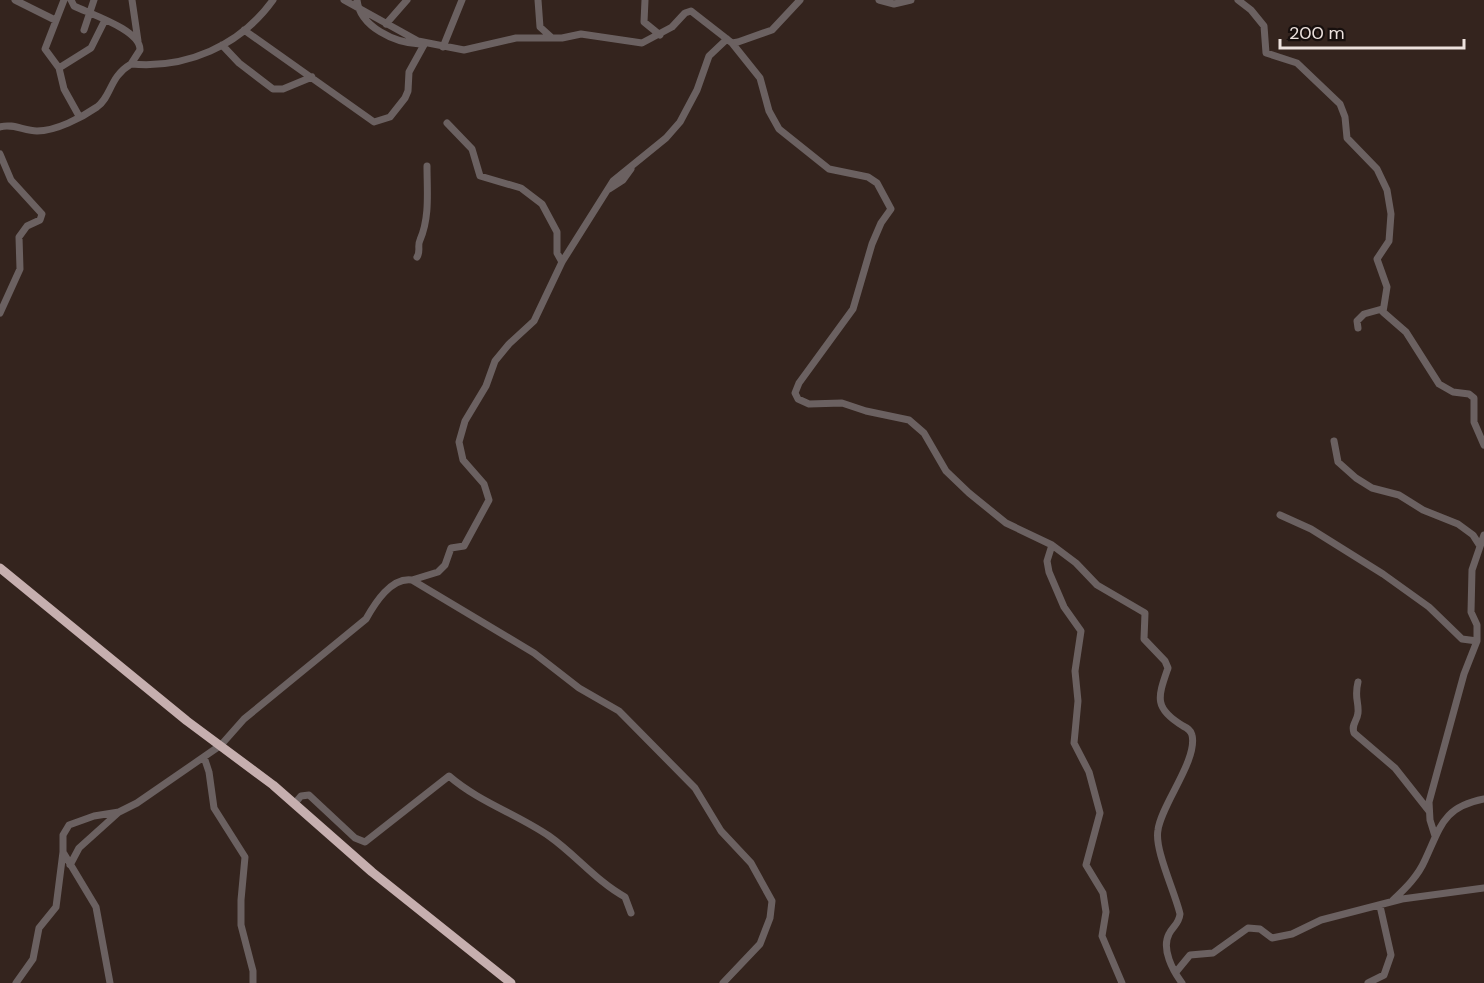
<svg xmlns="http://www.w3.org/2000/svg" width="1484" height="983" viewBox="0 0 1484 983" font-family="'DM Sans',sans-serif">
<rect width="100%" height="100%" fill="#34241e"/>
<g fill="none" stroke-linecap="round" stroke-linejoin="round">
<path stroke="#6b6161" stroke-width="7" d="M 15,0 L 55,20
M 64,0 L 45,49 L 59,68 L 64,89 L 79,116
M 71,0 L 74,6 C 90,14 141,30 140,50 L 131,64
M 132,0 L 138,41
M 344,0 L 418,41 L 464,50 L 516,38 L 562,38 L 581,34 L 642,43 L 672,27 L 685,13 L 691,11 L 732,43 L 738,42 L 772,30 L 800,0
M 357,0 C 360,27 395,43 420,44
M 538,0 L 540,27 L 551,37
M 645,0 L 644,22 L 660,35
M 879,0 L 894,4 L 911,0
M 1238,0 L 1251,10 L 1264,26 L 1266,53 L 1297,63 L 1340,104 L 1345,117 L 1347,138 L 1377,169 L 1387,190 L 1391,214 L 1389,241 L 1377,259 L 1387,287 L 1383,312 L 1406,332 L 1439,384 L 1453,392 L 1469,394 L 1474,398 L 1474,422 L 1484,445
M 386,24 L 407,0
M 84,30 L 94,0
M 244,30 L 374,122 L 390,117 L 405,98 L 408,91 L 409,72 L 425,43
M 732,43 L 760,78 L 769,111 L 779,129 L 829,169 L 868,177 L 877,183 L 891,209 L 881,223 L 872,244 L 853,309 L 799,383 L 795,393 L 798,399 L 809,404 L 842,403 L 866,411 L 909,420 L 924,433 L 946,471 L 969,493 L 1006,523 L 1052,545 L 1076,563 L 1097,585 L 1145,613 L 1144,639 L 1165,661 L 1168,668 C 1158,697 1153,708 1183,726 C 1187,728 1191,730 1192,735 C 1198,760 1161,805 1158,830 C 1154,849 1175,892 1180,914 C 1179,924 1173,926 1169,934 C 1161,949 1173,971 1182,983
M 222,45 L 239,63 L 273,89 L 283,89 L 312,77
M 443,47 L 462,0
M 59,68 L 91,48 L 105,20
M 447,123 L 472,149 L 480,176 L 521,188 L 542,204 L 557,232 L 557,253 L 562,262
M 0,127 C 13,123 24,131 37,131 C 56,131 81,118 97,107 C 112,96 109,77 131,64 C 186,69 240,46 273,0
M 0,154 L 11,180 L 42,214 L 40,220 L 27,226 L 19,237 L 20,269 L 0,313
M 609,189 L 623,180 L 631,169
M 417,257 C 421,251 417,246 420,240 C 430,217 427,191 427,166
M 1358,328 L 1357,321 L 1364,314 L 1382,309
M 1334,441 L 1338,462 L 1356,478 L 1372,488 L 1399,495 L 1423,510 L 1458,524 L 1473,535 L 1480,546
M 1280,515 L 1311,529 L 1383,574 L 1429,607 L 1462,639 L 1477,641
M 1052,545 L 1047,561 L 1049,572 L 1064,607 L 1081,631 L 1075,671 L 1078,701 L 1074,743 L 1089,772 L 1100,813 L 1086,865 L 1103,893 L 1106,912 L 1102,936 L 1122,983
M 412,580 L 438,572 L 445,565 L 451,548 L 464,546 L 489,500 L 484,484 L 463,460 L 459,442 L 465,421 L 486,386 L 495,361 L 509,344 L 534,321 L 562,262 L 613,181 L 666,138 L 680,122 L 697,90 L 709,56 L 727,39
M 1358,682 C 1354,698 1359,701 1358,713 C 1357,722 1351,724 1354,733 L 1395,768 L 1429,811
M 204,757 L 209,772 L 214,808 L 245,857 L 241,900 L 241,925 L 253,971 L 253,983
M 295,803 L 301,796 L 309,795 L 355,838 L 365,842 L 449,776 C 479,802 517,814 549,836 C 576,855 596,881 625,897 L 631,913
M 1435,836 L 1430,820 L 1429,802 L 1464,674 L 1477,641 L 1477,625 L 1471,612 L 1472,570 L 1484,535
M 70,865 L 79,848 L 119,812
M 1393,900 C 1406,888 1418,876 1425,860 C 1441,826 1443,807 1484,799
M 1176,972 L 1190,955 L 1213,953 L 1248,928 L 1260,929 L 1272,938 L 1292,934 L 1321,920 L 1402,899 L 1484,888
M 16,983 L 33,959 L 39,928 L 56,907 L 63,852
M 110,983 L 96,907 L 63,852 L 63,835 L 69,825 L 94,816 L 119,812 L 137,803 L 221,745 L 244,719 L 366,619 C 375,603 391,577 412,580 L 534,653 L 579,688 L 619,711 L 695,788 L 721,831 L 751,863 L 772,901 L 770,918 L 760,944 L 723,983
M 1368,983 L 1384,975 L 1391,955 L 1380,906"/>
<path stroke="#c6afaf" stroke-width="9" d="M 0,568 L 187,721 L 273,785 L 372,872 L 511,983"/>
</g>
<path d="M1280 39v9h184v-9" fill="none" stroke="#ece1dd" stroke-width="3"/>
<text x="1289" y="39" font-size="18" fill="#ece1dd" stroke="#170f0d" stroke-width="4.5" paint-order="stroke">200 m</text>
</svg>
